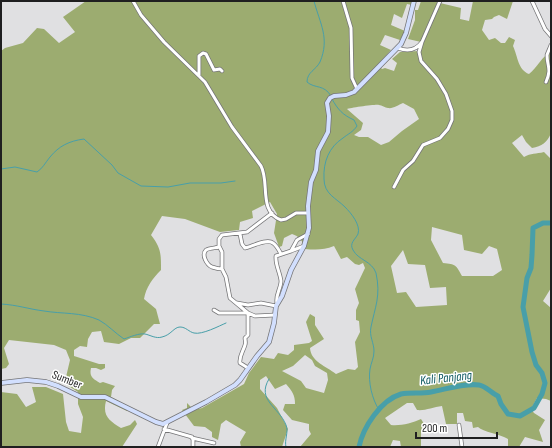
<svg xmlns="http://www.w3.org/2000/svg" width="552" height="448" viewBox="0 0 552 448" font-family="'Sofia Sans Condensed',sans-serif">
<rect width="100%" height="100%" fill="#e0e0e2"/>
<path fill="#9cac70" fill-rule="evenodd" d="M 86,1 L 412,1 L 412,5 L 407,4 L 402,18 L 394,14 L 391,25 L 405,31 L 400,40 L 385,35 L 380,45 L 391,50 L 378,65 L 382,69 L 385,68 L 394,71 L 397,63 L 392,59 L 400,52 L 419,51 L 421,42 L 408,39 L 415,20 L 415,10 L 418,10 L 421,1 L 441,1 L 440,3 L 461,8 L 460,19 L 469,21 L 473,1 L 513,1 L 507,19 L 499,15 L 494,17 L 492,19 L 485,20 L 482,30 L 489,40 L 495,38 L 501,43 L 505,43 L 509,37 L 515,40 L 513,46 C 518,57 518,70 529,74 C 538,67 541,57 551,52 L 551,133 C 547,143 542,146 532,148 L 526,142 L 522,135 L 512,143 L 524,157 C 531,153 536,154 544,152 L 551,159 L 551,288 L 543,301 L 551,308 L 551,401 L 546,399 L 537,398 L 531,409 L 534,413 L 545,420 L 539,430 L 543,442 L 525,437 L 519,447 L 508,447 L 508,439 C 500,434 483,432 478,427 L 473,428 L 472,422 L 465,421 L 463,413 L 457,413 L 457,424 L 446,424 L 442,406 C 433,407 425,411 417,410 L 413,403 L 407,403 L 385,418 L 391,425 C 401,426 412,423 421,419 L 426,427 L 421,431 L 421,447 L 401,447 L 400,441 L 393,440 L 390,447 L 300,447 L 311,434 L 309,430 L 309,424 L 292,420 L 283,410 L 285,404 L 295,404 C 295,395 292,391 286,384 L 275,389 L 266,376 L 260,380 L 260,389 L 277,408 L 288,429 L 282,447 L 241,447 L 240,442 L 246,432 L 226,420 L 221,424 L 218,440 L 212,437 L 212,432 L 205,427 L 194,426 L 182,410 L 187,408 L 187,403 L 194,410 L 202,408 L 244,384 L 249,373 L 261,357 L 274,359 L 278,353 L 288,355 L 294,350 L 294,345 L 309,343 L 312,341 L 306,322 L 310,314 L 315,317 L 315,325 L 324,339 L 310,348 C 311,362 326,366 336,374 L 348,369 L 355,370 L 358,367 L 355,342 L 360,332 L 359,321 L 356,320 L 356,310 L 359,303 L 355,289 L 365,268 L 363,263 L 359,265 L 355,264 L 347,257 L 341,259 L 334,246 C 324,250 316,250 305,249 C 303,241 299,236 292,234 L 284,238 L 282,246 L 279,247 L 274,233 L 277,214 L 270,202 L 252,211 L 253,218 L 240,222 L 239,230 L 220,232 L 185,219 L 162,216 L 151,235 C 161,248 161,253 161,270 C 153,278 146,287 144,299 L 156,309 L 160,324 L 154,324 L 140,338 L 131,338 L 119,344 L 104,342 L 101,331 L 92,332 L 88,339 L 87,347 L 80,346 L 74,350 L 74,356 L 99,364 L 105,364 L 105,368 L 101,370 L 96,368 L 91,368 C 89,377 93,379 100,383 L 103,382 L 115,386 L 112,390 L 111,397 L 128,406 L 127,411 L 106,401 C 102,416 110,421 121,428 L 130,425 L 135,420 L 137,424 L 122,447 L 1,447 L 1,392 L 17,394 L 26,407 L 36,402 L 32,387 L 46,387 L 63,394 L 66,422 L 69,431 L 81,433 L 83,417 L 78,404 L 78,392 L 67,385 L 66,377 L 70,360 L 66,350 L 54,345 L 9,340 L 4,348 L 9,364 L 6,368 L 1,369 L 1,51 L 5,48 L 23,43 L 37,28 L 44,29 L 59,43 L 75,32 L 63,17 ZM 403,103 L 414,109 L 419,119 L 402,131 L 389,142 L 381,145 L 368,137 L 359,137 L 354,135 L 361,130 L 363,123 L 347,109 C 350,108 376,104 379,105 C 382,105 385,108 388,108 C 393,109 398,105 403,103 ZM 432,227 L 462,235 L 464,250 L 482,254 L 489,246 L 497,249 L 502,270 L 493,276 L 462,276 C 456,265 456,264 443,263 L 431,240 ZM 403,250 L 408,264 L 425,265 L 430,288 L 446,287 L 447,305 L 416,307 L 406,292 L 397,293 L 391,266 ZM 305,355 L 312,360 L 315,366 L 327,373 L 328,380 L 324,393 L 306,388 L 301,381 L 282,371 L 293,366 Z"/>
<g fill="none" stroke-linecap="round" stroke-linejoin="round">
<path stroke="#489fa9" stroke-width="1" d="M 314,1 C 320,24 330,38 320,62 C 316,70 307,72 307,82 C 315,89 324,84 331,96
M 332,99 C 338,110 343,115 354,120 L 357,126 C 353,132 348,134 343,138 C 329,147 323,162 324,179 C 324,194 336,198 345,207 C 351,213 361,225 358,234 C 355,240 349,243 353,250 C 358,260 372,261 376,273 C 381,296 375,307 371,327 C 369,336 374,343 374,351 C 374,358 371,363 370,369 C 368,382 372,399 379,410
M 1,169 L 15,167 L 37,172 C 43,168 45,163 50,157 C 59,146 69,141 84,139 L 112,165 L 118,173 L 141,186 L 168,187 L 190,183 L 221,183 L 235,181
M 1,304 C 18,305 28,309 44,311 C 62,314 81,312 99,320 C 108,325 115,333 124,339 C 130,337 139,333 145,334 C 150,335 156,339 162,337 C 171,335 174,327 180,327 C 186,327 189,332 194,333 C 202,335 219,326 226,323
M 269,379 C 256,400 279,407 286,425 C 289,432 284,440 286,447"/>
<path stroke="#489fa9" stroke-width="5" d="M 359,447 C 363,427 381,400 401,394 C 411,392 421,394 431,392 C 447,389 464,383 479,385 C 486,386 491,393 498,396 L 501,404 L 508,414 L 520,416 L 534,408 L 542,394 L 545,383 L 542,373 L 536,365 L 532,352 L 523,307 L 527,278 L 531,268 L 532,255 L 533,228 L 543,223 L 551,223"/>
<defs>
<path id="street" d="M 133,1 L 141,15 L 164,42 L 205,82 L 232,127 L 261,166 C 270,183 258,211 281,220 L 286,219 L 296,213 L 308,213
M 343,1 L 351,28 L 352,78 L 357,89
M 532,1 L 545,29 L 551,36
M 398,48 C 408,52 416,50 422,42 L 440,1
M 199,76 L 199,56 L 203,53 L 206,54 L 214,70 L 220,69 L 222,71
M 546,82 C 552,68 547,67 547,55 C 548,52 550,48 551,45
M 394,187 L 403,170 L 413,161 L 423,145 L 440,138 L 448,129 L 452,120 L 452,111 L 446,94 L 437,79 L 421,61 L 419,52 L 422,42
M 272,213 L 247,232 L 222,235 L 219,239 L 219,246 L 222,252 L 222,269 L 226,277 L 230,298 L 248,313 L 255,316 L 275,315
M 240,234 L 242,244 L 245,248 C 251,247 267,238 273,243 C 276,245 279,250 281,254
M 219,247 C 216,248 209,248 206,250 C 201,255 207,265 212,267 C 215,268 219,269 222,269
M 291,251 L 304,246
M 237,303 L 248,305 L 261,303 L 276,306
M 277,303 C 275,296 281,288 281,281 C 280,272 275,265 276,256 L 291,251 L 297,240 L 308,234
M 214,310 L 219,313 L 248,313 L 248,335 L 245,338 C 245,340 246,343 245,345 C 243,352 239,356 240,363 L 248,368
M 459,425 L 462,447
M 164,429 L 192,437 L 193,440 L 193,447
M 192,438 L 214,443
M 158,447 L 167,423"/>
<path id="secondary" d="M 1,383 L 27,380 L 46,382 L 58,386 L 81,397 L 105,397 L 156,422 L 163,424 L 206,402 L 235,385 L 240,380 L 257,356 L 269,342 L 274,323 L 276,306 L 282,296 L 291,270 L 304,246 L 309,228 L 308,206 L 311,182 L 316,170 L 318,151 L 328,132 L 329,116 L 327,103 L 330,98 L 334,96 L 346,95 L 354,92 L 401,44 L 406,33 L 414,1"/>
</defs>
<use href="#street" stroke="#757577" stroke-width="4.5"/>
<use href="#secondary" stroke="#757577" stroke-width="5.5"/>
<use href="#street" stroke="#fff" stroke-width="3"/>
<use href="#secondary" stroke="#d2dffe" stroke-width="4"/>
</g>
<g text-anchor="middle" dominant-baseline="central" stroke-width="3" stroke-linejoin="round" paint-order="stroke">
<g font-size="12" fill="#1f1f20" stroke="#fff">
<text transform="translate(67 380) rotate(22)">Sumber</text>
</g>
<g font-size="13" font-style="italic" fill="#0a575f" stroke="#fff">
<text transform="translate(446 378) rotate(-6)">Kali Panjang</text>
</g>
</g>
<rect width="552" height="448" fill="none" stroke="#1f1f20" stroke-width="4"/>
<path d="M416 432v6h81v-6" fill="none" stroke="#1f1f20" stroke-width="2"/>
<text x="422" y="432" font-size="12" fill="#1f1f20" stroke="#ffffff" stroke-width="3" paint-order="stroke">200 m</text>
</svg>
